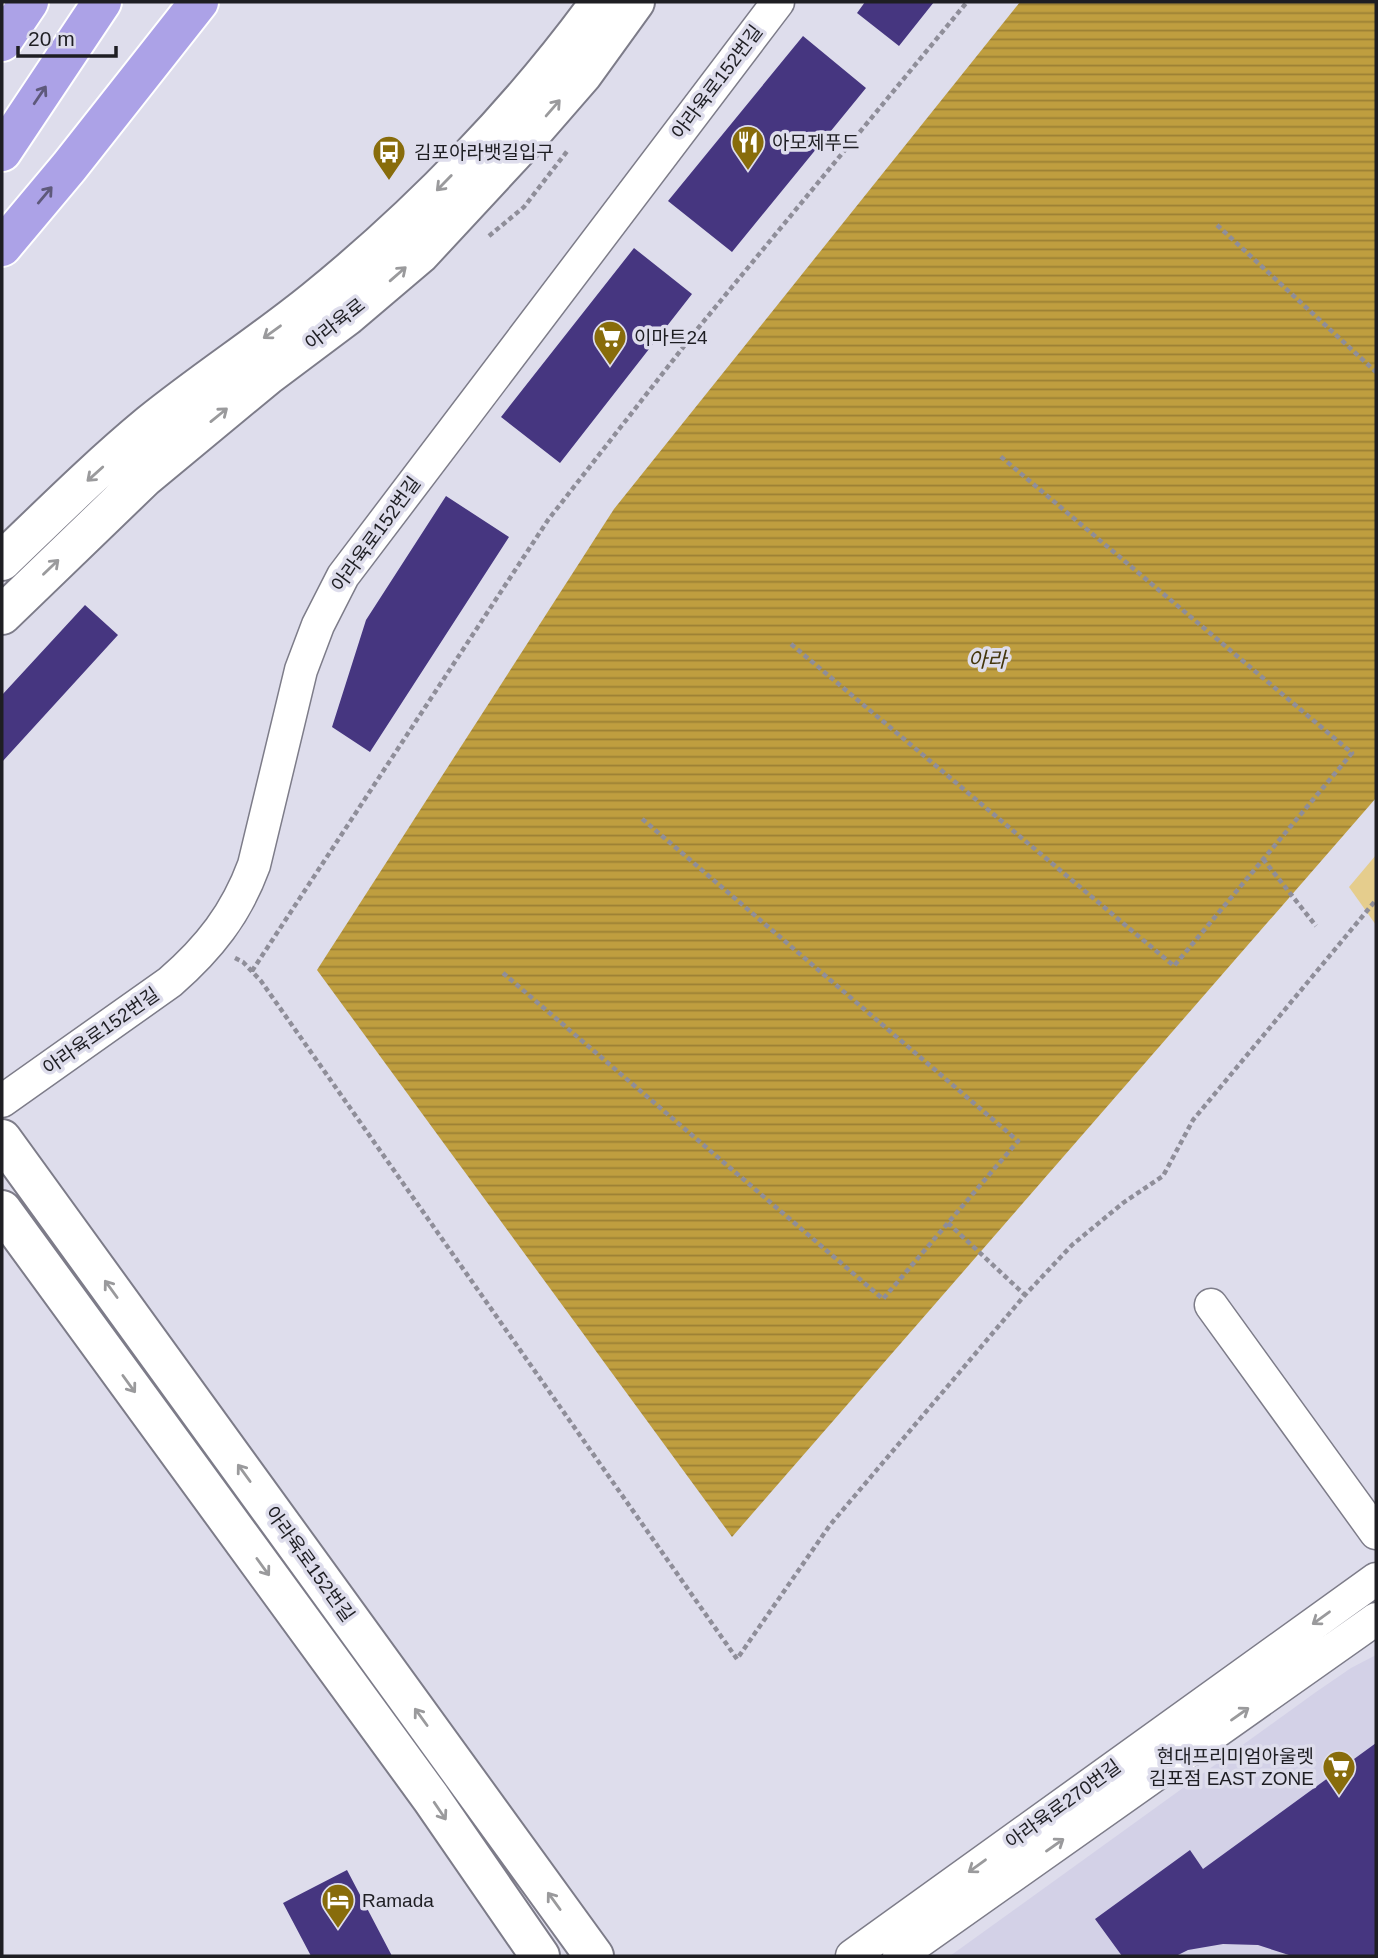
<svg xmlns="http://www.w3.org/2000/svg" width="1378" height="1958" viewBox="0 0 1378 1958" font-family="Helvetica,'Noto Sans KR',sans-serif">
<defs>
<pattern id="water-rules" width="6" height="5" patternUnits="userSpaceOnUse" patternTransform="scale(1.75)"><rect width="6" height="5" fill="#bf9e3f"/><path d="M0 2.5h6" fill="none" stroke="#9b8034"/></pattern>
</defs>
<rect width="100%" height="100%" fill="#deddec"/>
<path fill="#d3d1e7" d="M 1376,1655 L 1376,1956 L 950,1956 L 1316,1692 L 1351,1668 Z"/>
<path fill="#e5cd8d" d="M 1376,855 L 1376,925 L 1349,887 Z"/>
<path fill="url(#water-rules)" d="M 1020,2 L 1376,2 L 1376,798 L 732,1537 L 317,970 L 614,509 Z"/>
<path fill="#463680" d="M 865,2 L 934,2 L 899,46 L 857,13 Z
M 803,36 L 866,88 L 732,252 L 668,201 Z
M 634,248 L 692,294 L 560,463 L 501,417 Z
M 446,496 L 509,537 L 370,752 L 332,727 L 366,620 Z
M 85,605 L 118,635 L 2,762 L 2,695 Z
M 1376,1743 L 1376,1956 L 1292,1956 L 1258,1945 L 1223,1944 L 1188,1950 L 1176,1956 L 1122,1956 L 1095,1919 L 1190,1850 L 1203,1869 Z
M 347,1870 L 392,1956 L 311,1956 L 283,1903 Z"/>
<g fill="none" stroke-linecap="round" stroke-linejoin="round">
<defs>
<path id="minor" d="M 2,1101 L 170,982 C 209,948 236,914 254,865 L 301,670 L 318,625 L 343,576 L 778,2
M 1211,1305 L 1376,1533
M 852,1956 L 1376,1579
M 899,1956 L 1376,1619"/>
<path id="tertiary" d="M 2,561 C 50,515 98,467 150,424 C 203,381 262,343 315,300 C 420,215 521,111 600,2
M 2,615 L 145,477 L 267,376 L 347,316 L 420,254 L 523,143 L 583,74 L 635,2
M 2,1139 L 594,1956
M 2,1210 L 431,1798 L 540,1956"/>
<path id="trunk" d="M 2,42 L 29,2
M 2,152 L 102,2
M 2,247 L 69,167 L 199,2"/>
</defs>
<use href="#minor" stroke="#7d7c89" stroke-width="35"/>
<use href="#tertiary" stroke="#7d7c89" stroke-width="42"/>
<use href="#trunk" stroke="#fff" stroke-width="42"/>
<path stroke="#8f8e99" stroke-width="4.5" stroke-dasharray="5 3.5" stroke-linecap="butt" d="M 1217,225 L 1376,372
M 489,236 L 524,207 L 568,150
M 791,644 L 1174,966 L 1352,753 L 1000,456
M 1263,859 L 1316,926
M 235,958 L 243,962 L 261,981 L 737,1659 L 830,1525 L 1025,1295 L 1072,1245 L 1123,1203 L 1163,1176 L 1193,1120 L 1376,900
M 252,971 L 548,520 L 699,327 L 967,2
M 503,973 L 883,1299 L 1018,1141 L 640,817
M 948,1223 L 1025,1295"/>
<use href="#minor" stroke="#fff" stroke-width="32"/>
<use href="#tertiary" stroke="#fff" stroke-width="38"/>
<use href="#trunk" stroke="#aca2e7" stroke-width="38"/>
</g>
<defs><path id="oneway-shaft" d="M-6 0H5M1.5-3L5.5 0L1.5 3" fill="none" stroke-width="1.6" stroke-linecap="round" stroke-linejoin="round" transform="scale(1.75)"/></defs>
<g stroke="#5e597b">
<use href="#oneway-shaft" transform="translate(40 95) rotate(-56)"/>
<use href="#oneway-shaft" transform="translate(45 195) rotate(-50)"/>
</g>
<g stroke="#9a9a9c">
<use href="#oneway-shaft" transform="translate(553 108) rotate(-49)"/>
<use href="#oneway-shaft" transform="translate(444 183) rotate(134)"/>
<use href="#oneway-shaft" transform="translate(398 274) rotate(-41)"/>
<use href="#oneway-shaft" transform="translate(272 332) rotate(144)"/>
<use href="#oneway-shaft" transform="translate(219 415) rotate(-39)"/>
<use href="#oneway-shaft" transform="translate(95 474) rotate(138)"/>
<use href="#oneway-shaft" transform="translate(51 567) rotate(-44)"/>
<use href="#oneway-shaft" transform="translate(111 1289) rotate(-126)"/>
<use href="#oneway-shaft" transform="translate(129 1384) rotate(54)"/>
<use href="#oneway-shaft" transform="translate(244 1473) rotate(-126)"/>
<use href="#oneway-shaft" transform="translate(263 1567) rotate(54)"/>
<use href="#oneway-shaft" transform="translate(1321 1618) rotate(144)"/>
<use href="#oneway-shaft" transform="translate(1240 1714) rotate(-35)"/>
<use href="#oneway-shaft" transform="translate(421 1717) rotate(-126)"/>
<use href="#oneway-shaft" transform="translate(440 1811) rotate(56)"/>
<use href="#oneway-shaft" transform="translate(1055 1845) rotate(-35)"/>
<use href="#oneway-shaft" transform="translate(977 1866) rotate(144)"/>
<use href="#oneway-shaft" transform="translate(554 1901) rotate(-126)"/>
</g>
<defs>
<symbol id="restaurant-pin" viewBox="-11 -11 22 30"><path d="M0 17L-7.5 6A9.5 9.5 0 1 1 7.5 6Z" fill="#886c0b" stroke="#deddec"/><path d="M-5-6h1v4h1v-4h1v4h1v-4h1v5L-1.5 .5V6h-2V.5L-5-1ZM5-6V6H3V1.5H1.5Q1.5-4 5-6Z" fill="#fff"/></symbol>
<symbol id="bus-pin" viewBox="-11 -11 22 30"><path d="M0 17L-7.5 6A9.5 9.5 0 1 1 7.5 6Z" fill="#886c0b" stroke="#deddec"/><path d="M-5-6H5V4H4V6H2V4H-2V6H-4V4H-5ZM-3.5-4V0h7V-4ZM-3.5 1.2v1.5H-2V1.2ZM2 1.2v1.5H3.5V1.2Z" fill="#fff"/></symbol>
<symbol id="supermarket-pin" viewBox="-11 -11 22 30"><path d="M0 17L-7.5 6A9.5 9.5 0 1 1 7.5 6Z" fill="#886c0b" stroke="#deddec"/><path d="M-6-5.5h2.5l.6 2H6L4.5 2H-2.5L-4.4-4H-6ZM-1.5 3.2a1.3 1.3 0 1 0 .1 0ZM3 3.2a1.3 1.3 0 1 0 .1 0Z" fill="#fff"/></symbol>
<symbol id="hotel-pin" viewBox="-11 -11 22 30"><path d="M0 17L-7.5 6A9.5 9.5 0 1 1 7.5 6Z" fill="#886c0b" stroke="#deddec"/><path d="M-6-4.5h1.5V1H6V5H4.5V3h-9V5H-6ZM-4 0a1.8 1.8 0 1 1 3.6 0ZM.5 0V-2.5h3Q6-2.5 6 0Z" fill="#fff"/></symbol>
</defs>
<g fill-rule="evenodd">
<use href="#restaurant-pin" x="729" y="123" width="38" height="52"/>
<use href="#bus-pin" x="370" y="133" width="38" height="52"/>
<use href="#supermarket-pin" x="591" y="318" width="38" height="52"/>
<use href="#supermarket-pin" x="1320" y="1748" width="38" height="52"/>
<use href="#hotel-pin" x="319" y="1881" width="38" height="52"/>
</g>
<g text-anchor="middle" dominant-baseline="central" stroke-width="7" stroke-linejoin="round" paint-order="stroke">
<g font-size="19" fill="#1e1e23" stroke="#deddec">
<text transform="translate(717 82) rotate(-53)">아라육로152번길</text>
<text transform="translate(335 324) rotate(-38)">아라육로</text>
<text transform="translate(376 534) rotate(-54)">아라육로152번길</text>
<text transform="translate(101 1031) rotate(-35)">아라육로152번길</text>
<text transform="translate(310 1564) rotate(54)">아라육로152번길</text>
<text transform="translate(1063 1804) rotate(-36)">아라육로270번길</text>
</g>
<g font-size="19" fill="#1e1e23" stroke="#deddec" text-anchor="start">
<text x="772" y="142">아모제푸드</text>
<text x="414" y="152">김포아라뱃길입구</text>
<text x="634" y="337">이마트24</text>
<text x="1314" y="1756" text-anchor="end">현대프리미엄아울렛<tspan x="1314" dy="22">김포점 EAST ZONE</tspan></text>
<text x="362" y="1900">Ramada</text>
</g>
<g font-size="21" font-style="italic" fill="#43350c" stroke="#deddec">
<text x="987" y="659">아라</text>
</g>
</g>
<rect width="1378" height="1958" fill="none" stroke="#1e1e23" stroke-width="7"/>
<path d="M18 46v10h98v-10" fill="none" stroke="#1e1e23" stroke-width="3.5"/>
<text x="28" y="46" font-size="21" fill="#1e1e23" stroke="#deddec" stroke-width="5" paint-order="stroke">20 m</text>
</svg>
